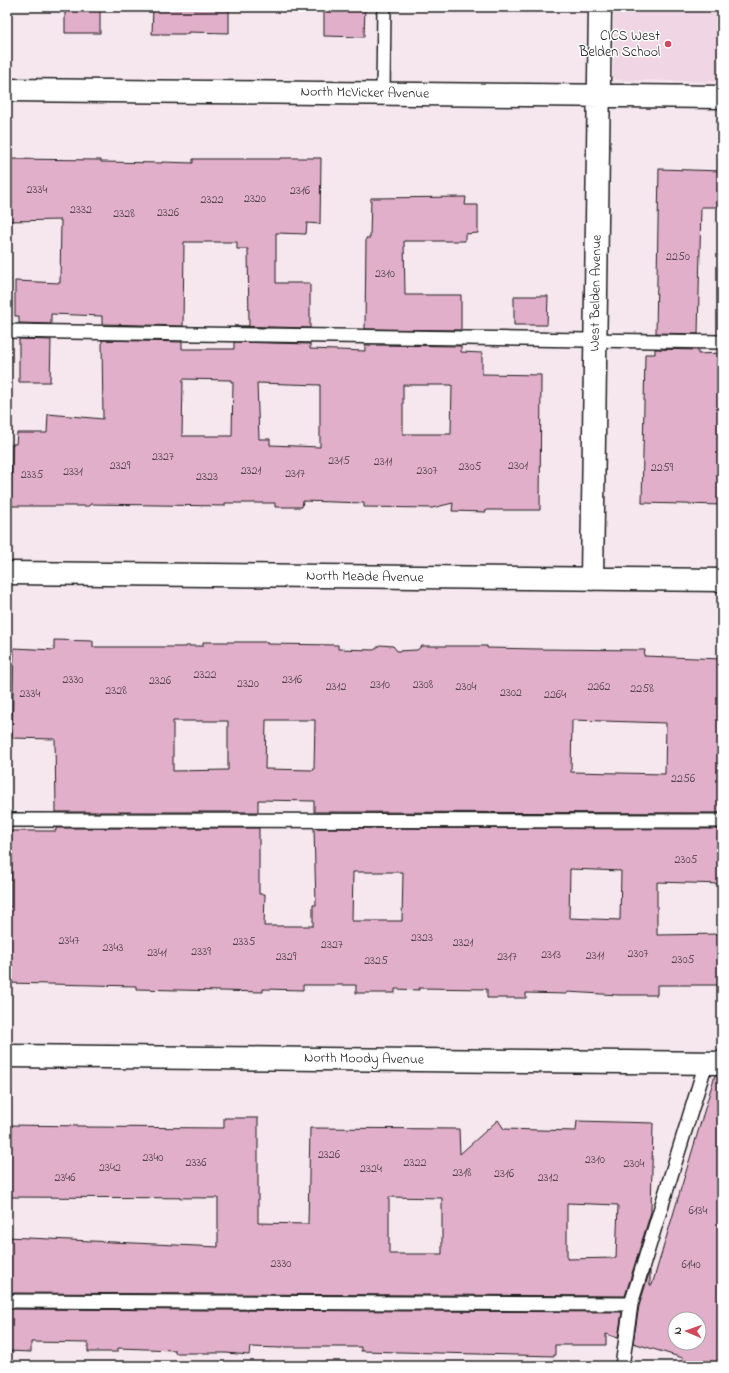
<svg xmlns="http://www.w3.org/2000/svg" width="729" height="1373" viewBox="0 0 729 1373" font-family="'Indie Flower',sans-serif">
<rect width="100%" height="100%" fill="#f6e7ef"/>
<filter id="ink" filterUnits="userSpaceOnUse"><feTurbulence type="fractalNoise" baseFrequency=".025" numOctaves="2"/><feDisplacementMap in="SourceGraphic" scale="8" xChannelSelector="R" yChannelSelector="G"/><feConvolveMatrix kernelMatrix="1 2 1 2 8 2 1 2 1" color-interpolation-filters="sRGB"/></filter>
<g filter="url(#ink)">
<path fill="#f0d6e4" d="M 614,7 L 722,7 L 722,82 L 613,80 Z"/>
<path fill="#e2afca" stroke="#1c1c1c" fill-rule="evenodd" d="M 65,7 L 100,7 L 100,33 L 65,33 Z
M 153,7 L 229,7 L 229,33 L 188,32 L 188,34 L 152,34 Z
M 324,7 L 365,7 L 364,37 L 324,36 Z
M 280,158 L 321,158 L 320,224 L 307,223 L 306,234 L 276,233 L 276,283 L 310,283 L 310,328 L 234,326 L 249,326 L 248,249 L 237,249 L 237,242 L 184,242 L 183,326 L 102,324 L 102,316 L 51,314 L 51,324 L 19,323 L 19,316 L 15,316 L 15,281 L 60,283 L 61,220 L 7,221 L 7,159 L 101,160 L 101,162 L 162,163 L 162,162 L 193,163 L 193,159 L 280,159 Z
M 659,169 L 722,171 L 722,203 L 719,203 L 719,207 L 701,207 L 698,334 L 656,333 Z
M 466,197 L 465,205 L 478,205 L 478,233 L 465,234 L 465,241 L 404,241 L 405,295 L 461,295 L 461,330 L 365,329 L 366,238 L 370,238 L 371,198 Z
M 514,296 L 548,296 L 547,325 L 514,325 Z
M 19,339 L 51,340 L 50,382 L 19,382 Z
M 102,340 L 182,342 L 182,349 L 234,349 L 234,342 L 310,344 L 310,349 L 365,351 L 365,345 L 461,346 L 461,352 L 482,353 L 482,374 L 541,375 L 540,510 L 486,510 L 486,512 L 452,511 L 453,503 L 432,508 L 364,507 L 364,503 L 303,501 L 302,507 L 275,507 L 275,503 L 225,503 L 225,506 L 90,504 L 90,506 L 11,506 L 12,444 L 16,444 L 17,433 L 47,433 L 48,414 L 103,419 ZM 183,379 L 231,380 L 231,382 L 233,382 L 232,436 L 182,436 ZM 257,383 L 320,385 L 320,447 L 270,445 L 270,439 L 259,439 ZM 403,385 L 452,385 L 451,434 L 403,434 Z
M 655,349 L 698,350 L 698,354 L 722,353 L 722,505 L 642,503 L 645,354 L 655,354 Z
M 54,640 L 93,641 L 93,647 L 186,647 L 186,646 L 203,646 L 203,642 L 267,642 L 267,644 L 338,645 L 338,649 L 374,650 L 380,645 L 393,646 L 397,651 L 417,650 L 422,646 L 487,646 L 487,648 L 538,649 L 645,650 L 644,656 L 722,659 L 722,813 L 314,812 L 314,801 L 258,800 L 258,812 L 56,812 L 55,739 L 12,738 L 14,648 L 54,650 ZM 266,720 L 315,720 L 314,770 L 265,769 ZM 572,720 L 666,723 L 665,774 L 571,772 ZM 173,721 L 228,721 L 228,770 L 173,771 Z
M 56,828 L 259,828 L 259,894 L 265,894 L 264,926 L 313,926 L 313,905 L 316,905 L 314,828 L 722,829 L 722,884 L 657,882 L 657,935 L 722,934 L 722,985 L 657,985 L 657,995 L 619,995 L 567,992 L 567,994 L 526,993 L 526,998 L 487,998 L 487,989 L 419,988 L 419,990 L 395,989 L 395,993 L 356,993 L 356,985 L 303,985 L 303,990 L 263,989 L 263,992 L 136,989 L 136,986 L 7,983 L 7,907 L 11,907 L 11,831 L 56,831 ZM 570,869 L 621,871 L 620,920 L 569,918 ZM 353,872 L 403,872 L 402,921 L 352,921 Z
M 715,1075 L 722,1076 L 722,1366 L 680,1366 L 683,1358 L 633,1343 L 639,1306 L 650,1270 L 650,1285 L 652,1285 ZM 675,1319 L 699,1319 L 699,1343 L 675,1343 Z
M 224,1118 L 258,1118 L 258,1223 L 308,1224 L 310,1128 L 459,1129 L 460,1154 L 498,1120 L 504,1129 L 576,1131 L 577,1121 L 653,1123 L 651,1212 L 625,1296 L 7,1293 L 7,1237 L 218,1247 L 218,1198 L 7,1197 L 7,1125 L 86,1126 L 86,1127 L 224,1128 ZM 389,1197 L 442,1198 L 442,1254 L 389,1254 ZM 567,1203 L 618,1205 L 616,1258 L 567,1259 Z
M 7,1309 L 622,1312 L 618,1338 L 606,1334 L 606,1345 L 555,1345 L 555,1356 L 361,1351 L 361,1347 L 282,1347 L 282,1348 L 250,1347 L 249,1355 L 226,1353 L 175,1353 L 175,1350 L 118,1348 L 118,1352 L 88,1352 L 88,1343 L 31,1342 L 31,1352 L 7,1351 Z"/>
<g fill="none" stroke-linecap="round" stroke-linejoin="round">
<defs>
<path id="service" d="M 383,93 L 384,7
M 7,331 L 722,342
M 7,820 L 722,821
M 7,1301 L 631,1304
M 622,1366 L 631,1304 L 706,1063"/>
<path id="minor" d="M 7,90 L 722,97
M 7,573 L 722,580
M 592,579 L 600,7
M 7,1056 L 722,1063"/>
</defs>
<use href="#service" stroke="#1c1c1c" stroke-width="16"/>
<use href="#minor" stroke="#1c1c1c" stroke-width="25"/>
<use href="#service" stroke="#fff" stroke-width="13"/>
<use href="#minor" stroke="#fff" stroke-width="22"/>
</g>
</g>
<circle fill="#d1495b" stroke="#fff" stroke-width="1.5" cx="668" cy="44" r="4"/>
<g text-anchor="middle" dominant-baseline="central" stroke-width="3" stroke-linejoin="round" paint-order="stroke">
<g font-size="12" fill="#4e4148">
<text x="37" y="190">2334</text>
<text x="300" y="191">2316</text>
<text x="255" y="199">2320</text>
<text x="212" y="200">2322</text>
<text x="81" y="210">2332</text>
<text x="168" y="213">2326</text>
<text x="124" y="214">2328</text>
<text x="678" y="257">2250</text>
<text x="385" y="274">2310</text>
<text x="163" y="457">2327</text>
<text x="339" y="461">2315</text>
<text x="383" y="462">2311</text>
<text x="120" y="466">2329</text>
<text x="518" y="466">2301</text>
<text x="470" y="467">2305</text>
<text x="662" y="468">2259</text>
<text x="251" y="471">2321</text>
<text x="427" y="471">2307</text>
<text x="73" y="472">2331</text>
<text x="295" y="474">2317</text>
<text x="32" y="475">2335</text>
<text x="207" y="477">2323</text>
<text x="205" y="675">2322</text>
<text x="73" y="680">2330</text>
<text x="292" y="680">2316</text>
<text x="160" y="681">2326</text>
<text x="248" y="684">2320</text>
<text x="380" y="685">2310</text>
<text x="423" y="685">2308</text>
<text x="336" y="687">2312</text>
<text x="466" y="687">2304</text>
<text x="599" y="687">2262</text>
<text x="642" y="689">2258</text>
<text x="116" y="691">2328</text>
<text x="511" y="693">2302</text>
<text x="30" y="694">2334</text>
<text x="555" y="695">2264</text>
<text x="683" y="779">2256</text>
<text x="686" y="860">2305</text>
<text x="422" y="938">2323</text>
<text x="69" y="941">2347</text>
<text x="244" y="942">2335</text>
<text x="463" y="943">2321</text>
<text x="332" y="945">2327</text>
<text x="113" y="948">2343</text>
<text x="201" y="952">2339</text>
<text x="157" y="953">2341</text>
<text x="638" y="954">2307</text>
<text x="551" y="955">2313</text>
<text x="595" y="956">2311</text>
<text x="286" y="957">2329</text>
<text x="507" y="957">2317</text>
<text x="683" y="960">2305</text>
<text x="376" y="961">2325</text>
<text x="329" y="1155">2326</text>
<text x="153" y="1158">2340</text>
<text x="595" y="1160">2310</text>
<text x="196" y="1163">2336</text>
<text x="415" y="1163">2322</text>
<text x="634" y="1164">2304</text>
<text x="110" y="1168">2342</text>
<text x="371" y="1169">2324</text>
<text x="462" y="1173">2318</text>
<text x="504" y="1174">2316</text>
<text x="65" y="1178">2346</text>
<text x="548" y="1178">2312</text>
<text x="698" y="1211">6134</text>
<text x="281" y="1264">2330</text>
<text x="691" y="1265">6140</text>
</g>
<g font-size="14" fill="#1c1c1c" stroke="#fff" text-anchor="end">
<text x="660" y="36">CICS West<tspan x="660" dy="16">Belden School</tspan></text>
</g>
<g font-size="14" fill="#1c1c1c" stroke="#fff">
<text transform="translate(365 93) rotate(1)">North McVicker Avenue</text>
<text transform="translate(596 293) rotate(-89)">West Belden Avenue</text>
<text transform="translate(365 577) rotate(1)">North Meade Avenue</text>
<text transform="translate(364 1059) rotate(1)">North Moody Avenue</text>
</g>
</g>
<rect width="729" height="1373" fill="none" stroke="#fff" stroke-width="24"/>
<rect x="12" y="12" width="705" height="1349" fill="none" stroke="#1c1c1c" stroke-width="1.5" filter="url(#ink)"/>
<g transform="translate(687 1331) rotate(272)"><circle r="19" fill="#ffffff" stroke="#a4a4a4"/>
<path d="M0-3L7 15L0 10L-7 15Z" fill="#d1495b"/>
<text y="-6" font-size="11" font-weight="bold" text-anchor="middle" fill="#1c1c1c">N</text>
</g>
</svg>
